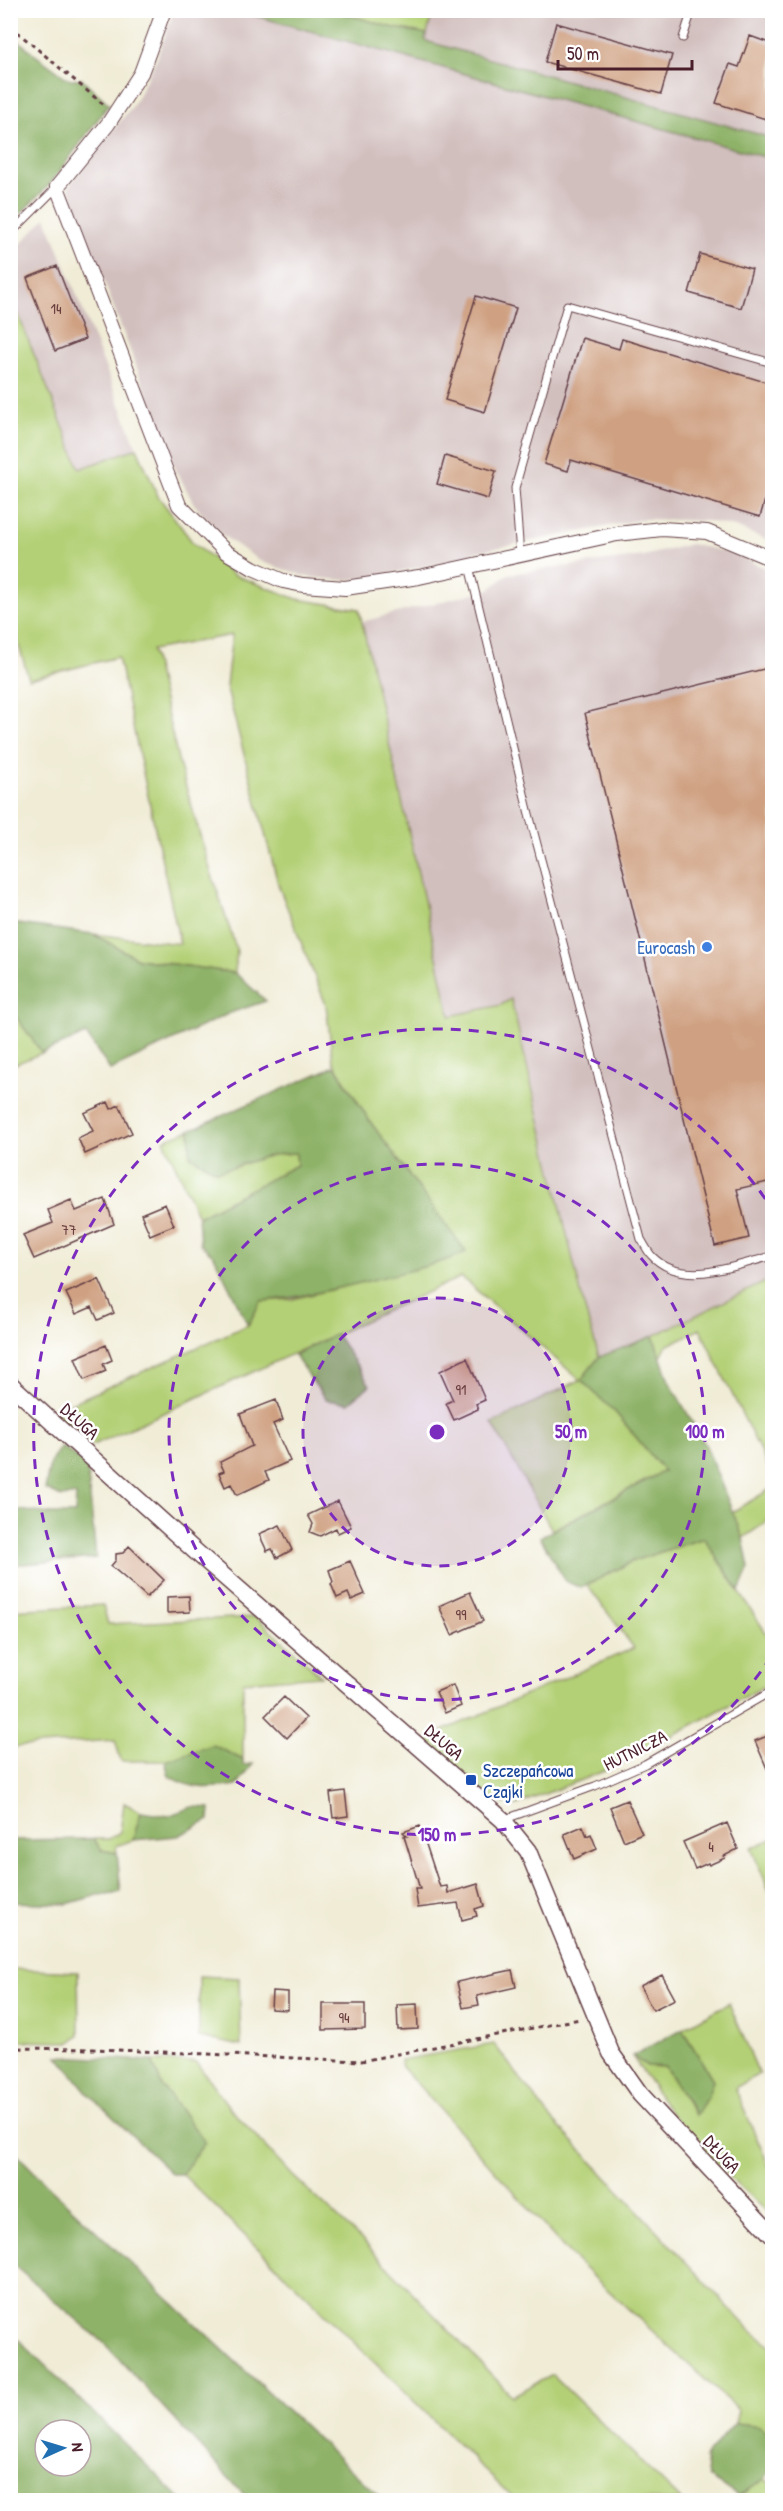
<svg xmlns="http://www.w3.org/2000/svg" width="783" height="2511" viewBox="0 0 783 2511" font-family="'Patrick Hand',sans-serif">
<rect width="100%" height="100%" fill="#fff"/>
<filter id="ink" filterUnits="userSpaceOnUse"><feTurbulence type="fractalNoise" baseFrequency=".0167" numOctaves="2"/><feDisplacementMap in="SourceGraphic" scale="12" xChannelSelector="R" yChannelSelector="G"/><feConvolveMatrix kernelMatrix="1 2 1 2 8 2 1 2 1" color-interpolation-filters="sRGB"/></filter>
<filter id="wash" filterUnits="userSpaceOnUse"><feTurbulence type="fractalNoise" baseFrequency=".008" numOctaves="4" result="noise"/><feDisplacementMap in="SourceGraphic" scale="24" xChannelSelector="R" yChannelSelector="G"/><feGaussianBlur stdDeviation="1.35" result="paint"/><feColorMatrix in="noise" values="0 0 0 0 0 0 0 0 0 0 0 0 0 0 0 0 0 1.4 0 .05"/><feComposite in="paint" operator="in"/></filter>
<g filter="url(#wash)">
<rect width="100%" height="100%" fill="#f0ecd6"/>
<path fill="#d1bfbe" d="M 174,10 L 238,11 L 772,159 L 772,542 L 735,527 L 708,521 L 645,519 L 476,552 L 464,558 L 369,578 L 341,580 L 307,577 L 262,562 L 222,535 L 194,504 L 175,468 L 68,187 L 134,104 L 157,58 Z
M 433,11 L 772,11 L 772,138 L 429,42 L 425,39 Z
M 46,217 L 137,448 L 80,470 L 11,294 L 10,255 Z
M 691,544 L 732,553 L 772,571 L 772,1279 L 653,1336 L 599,1357 L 584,1306 L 512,1000 L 501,1005 L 450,1016 L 361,622 L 490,589 L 508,574 L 643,556 Z"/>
<path fill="#b3d076" stroke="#7e7850" stroke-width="1.5" d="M 336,11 L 433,11 L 427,34 L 390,27 Z
M 10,294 L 80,469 L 137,448 L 158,496 L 193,543 L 234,575 L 297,599 L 359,609 L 450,1016 L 501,1005 L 511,999 L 584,1306 L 599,1357 L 581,1380 L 616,1413 L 664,1471 L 552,1530 L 492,1423 L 580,1380 L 461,1277 L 93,1445 L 56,1415 L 65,1406 L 248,1325 L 261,1301 L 293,1299 L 387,1276 L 369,1120 L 333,1062 L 326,1005 L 279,887 L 226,686 L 232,635 L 152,650 L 179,763 L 209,866 L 237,951 L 235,973 L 138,959 L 93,934 L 180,944 L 118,657 L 29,679 L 11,620 Z
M 11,1009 L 42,1053 L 11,1066 L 10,1010 Z
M 190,1130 L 190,1156 L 234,1168 L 265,1155 L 296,1153 L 297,1165 L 198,1217 L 164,1140 Z
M 765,1282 L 772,1286 L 772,1475 L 700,1329 L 666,1346 L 661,1357 L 653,1336 Z
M 772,1488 L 772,1518 L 743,1538 L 732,1512 Z
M 704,1538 L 772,1642 L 772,1682 L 612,1768 L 516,1805 L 498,1803 L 485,1795 L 425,1743 L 431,1736 L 634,1648 L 587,1585 L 633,1561 Z
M 103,1605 L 108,1624 L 256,1617 L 321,1676 L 243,1682 L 243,1760 L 213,1745 L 165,1761 L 121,1761 L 115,1740 L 11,1747 L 11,1610 Z
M 124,1803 L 141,1812 L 133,1840 L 116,1846 L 117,1853 L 101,1850 L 94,1839 L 109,1839 L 120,1832 Z
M 772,1839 L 772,1897 L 751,1848 Z
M 11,1969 L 78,1972 L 79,2035 L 71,2042 L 11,2041 Z
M 199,1976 L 239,1978 L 241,2046 L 199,2037 Z
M 729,2003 L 759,2074 L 735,2088 L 772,2173 L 772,2216 L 724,2172 L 670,2112 L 632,2056 L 647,2066 L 665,2067 L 695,2115 L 713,2080 L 682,2029 Z
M 494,2044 L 548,2115 L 748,2328 L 772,2346 L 772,2439 L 760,2426 L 735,2423 L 738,2410 L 571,2256 L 402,2067 L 400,2060 Z
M 152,2061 L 196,2062 L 229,2107 L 293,2176 L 362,2240 L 512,2396 L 552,2375 L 681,2500 L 515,2500 L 182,2174 L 205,2142 L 162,2086 Z
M 765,2479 L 772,2485 L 772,2494 L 762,2500 L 733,2500 Z"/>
<path fill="#8eb267" stroke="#6c6849" stroke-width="1.5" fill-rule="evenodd" d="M 238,11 L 336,11 L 390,27 L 427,34 L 425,39 L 429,42 L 772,138 L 772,159 Z
M 10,33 L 34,54 L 68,79 L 82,79 L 109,104 L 50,184 L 11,223 Z
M 11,923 L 93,934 L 138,959 L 235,973 L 266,1001 L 230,1013 L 110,1070 L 86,1034 L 42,1053 L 11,1010 Z
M 335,1066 L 369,1120 L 466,1252 C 436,1266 403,1272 372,1280 C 335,1289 299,1298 261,1301 L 248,1325 L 214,1256 L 200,1244 L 198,1217 L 297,1165 L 296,1153 C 264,1153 247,1165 217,1171 L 190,1156 L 190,1130 Z
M 336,1334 L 370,1385 L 349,1403 L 326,1400 L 294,1355 Z
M 653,1336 L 669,1381 L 706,1446 L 743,1538 L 749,1568 L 739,1591 L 704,1538 L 633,1561 L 581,1588 L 565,1581 L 540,1537 L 664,1471 L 616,1413 L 581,1380 L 599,1357 Z
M 61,1446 L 87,1466 L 96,1558 L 11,1565 L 11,1509 L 51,1514 L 75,1514 L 76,1495 L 61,1497 L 45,1489 L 50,1463 Z
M 213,1745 L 243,1760 L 243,1765 L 253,1764 L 237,1785 C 212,1788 191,1791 169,1776 L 165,1761 Z
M 192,1807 L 210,1808 L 209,1820 L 178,1836 L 133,1840 L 141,1812 L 168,1816 Z
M 94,1839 L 101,1850 L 117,1853 L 121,1892 L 98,1895 L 67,1904 L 11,1902 L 11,1840 Z
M 682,2029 L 713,2080 L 708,2096 L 696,2115 L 665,2067 L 647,2066 L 632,2056 Z
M 58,2056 L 152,2061 L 162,2086 L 205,2142 L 182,2174 L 172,2174 L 87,2092 Z
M 11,2148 L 47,2185 L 383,2500 L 249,2500 L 104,2343 L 11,2263 Z
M 10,2331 L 182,2500 L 11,2500 ZM 45,2430 L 81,2430 L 81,2466 L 45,2466 Z
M 735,2423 L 760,2426 L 772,2439 C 772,2480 772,2475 738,2496 L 708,2477 L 705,2457 Z"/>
<g id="blocks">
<path fill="#cfa081" d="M 556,23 L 672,55 L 661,94 L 545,62 Z
M 750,36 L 772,44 L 772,121 L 716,103 L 730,64 L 739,67 Z
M 700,254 L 752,269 L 741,308 L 689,293 Z
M 57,266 L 85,339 L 55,351 L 27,278 Z
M 476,296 L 516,308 L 485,412 L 445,400 Z
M 582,338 L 619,349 L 622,339 L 772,384 L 772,476 L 760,517 L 571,460 L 568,471 L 544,464 Z
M 445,456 L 496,471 L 488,499 L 437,484 Z
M 772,667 L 772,1181 L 737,1189 L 749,1238 L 715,1246 L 585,713 Z
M 108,1102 L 111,1109 L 119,1105 L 132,1133 L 85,1154 L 78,1138 L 93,1131 L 84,1113 Z
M 105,1199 L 114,1224 L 34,1259 L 23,1235 L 53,1223 L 48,1210 L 71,1200 L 76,1211 Z
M 165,1204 L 174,1225 L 150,1235 L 141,1214 Z
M 99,1279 L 114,1313 L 98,1320 L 92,1307 L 76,1314 L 66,1293 Z
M 106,1345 L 112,1360 L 103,1364 L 106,1371 L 84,1380 L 75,1358 Z
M 467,1358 L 485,1400 L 476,1404 L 478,1409 L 454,1420 L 446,1403 L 453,1400 L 440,1371 Z
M 276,1400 L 283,1420 L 273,1424 L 290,1461 L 265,1472 L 269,1480 L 237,1495 L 231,1484 L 225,1487 L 219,1473 L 224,1471 L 220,1462 L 252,1446 L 240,1414 Z
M 338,1501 L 351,1527 L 338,1533 L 336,1528 L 320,1536 L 310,1532 L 313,1524 L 308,1515 Z
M 280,1525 L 292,1550 L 277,1558 L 272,1549 L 267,1551 L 259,1534 Z
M 129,1546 L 164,1580 L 147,1597 L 111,1566 L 116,1560 L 116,1554 L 123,1553 Z
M 350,1561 L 365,1594 L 351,1600 L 348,1593 L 337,1598 L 331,1584 L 333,1582 L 329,1570 Z
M 470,1592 L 483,1621 L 452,1635 L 439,1606 Z
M 189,1596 L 190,1612 L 167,1613 L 167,1597 Z
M 453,1685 L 461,1706 L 445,1713 L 436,1692 Z
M 284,1697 L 306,1718 L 287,1738 L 265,1716 Z
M 772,1734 L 772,1780 L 755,1741 Z
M 345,1791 L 348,1816 L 333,1818 L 330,1793 Z
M 627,1800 L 642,1833 L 624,1841 L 610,1807 Z
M 727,1823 L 738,1849 L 724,1856 L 725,1858 L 709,1865 L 708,1863 L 695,1869 L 683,1842 Z
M 420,1826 L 440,1887 L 447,1886 L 448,1893 L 478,1884 L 484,1906 L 475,1909 L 477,1916 L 462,1920 L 458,1903 L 418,1908 L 415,1889 L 420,1889 L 404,1836 L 407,1836 L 403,1832 Z
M 583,1826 L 587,1836 L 591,1834 L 597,1849 L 574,1859 L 564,1834 Z
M 512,1970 L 516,1987 L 477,1996 L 479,2005 L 463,2008 L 457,1982 Z
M 662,1975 L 675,1999 L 653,2010 L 640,1986 Z
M 272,1991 L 288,1992 L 288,2010 L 271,2009 Z
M 323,2004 L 365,2004 L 365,2029 L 323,2030 Z
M 417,2004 L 418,2029 L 398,2030 L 397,2005 Z"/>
</g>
</g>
<g filter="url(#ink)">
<use href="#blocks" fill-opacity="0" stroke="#633e45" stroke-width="1.5"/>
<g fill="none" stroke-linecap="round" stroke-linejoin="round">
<defs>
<path id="service" d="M 683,38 L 692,10
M 10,234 L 57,187
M 520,555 L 515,488 L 567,305 L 772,363
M 469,566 L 528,810 L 641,1239 C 644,1244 647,1250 651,1255 C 682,1289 736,1265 772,1256
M 503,1820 L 595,1786 L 645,1764 L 772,1691"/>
<path id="minor" d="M 164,10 L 141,73 L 108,124 L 57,187 L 179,505 L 226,552 L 253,568 L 283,581 L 303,585 L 345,588 L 419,577 L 617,534 L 662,529 L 707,532 L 772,559"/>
<path id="tertiary" d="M 10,1384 L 195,1551 L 503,1820 L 528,1851 L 611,2053 L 640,2094 L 772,2235"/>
</defs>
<use href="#service" stroke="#633e45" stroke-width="9"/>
<use href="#minor" stroke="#633e45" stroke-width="16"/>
<use href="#tertiary" stroke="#633e45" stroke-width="19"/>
<path stroke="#633e45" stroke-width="3" stroke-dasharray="4.5 4.5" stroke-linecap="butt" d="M 10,26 L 104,105
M 10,2048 L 96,2049 L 361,2061 L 580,2019"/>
<use href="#service" stroke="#fff" stroke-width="7"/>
<use href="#minor" stroke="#fff" stroke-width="14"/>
<use href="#tertiary" stroke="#fff" stroke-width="16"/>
</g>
</g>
<circle cx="437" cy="1432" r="134" fill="#7b2cbf" fill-opacity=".12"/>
<g fill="none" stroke="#7b2cbf" stroke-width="3" stroke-dasharray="10 8">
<circle cx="437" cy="1432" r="134"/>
<circle cx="437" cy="1432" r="268"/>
<path d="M771 1657A403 403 0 1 1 771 1207"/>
</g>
<circle fill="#3f7fe0" stroke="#fff" stroke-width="2" cx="707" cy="947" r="6"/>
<rect fill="#1a4fb4" stroke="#fff" stroke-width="2" x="465" y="1774" width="12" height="12" rx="3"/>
<g text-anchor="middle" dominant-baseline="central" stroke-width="5" stroke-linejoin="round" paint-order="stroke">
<g font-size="15" fill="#6b3f40">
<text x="56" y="308">14</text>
<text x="69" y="1229">77</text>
<text x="461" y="1389">91</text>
<text x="461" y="1614">99</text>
<text x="711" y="1846">4</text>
<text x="344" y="2017">94</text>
</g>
<g font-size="18" fill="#366cbe" stroke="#fff" text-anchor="end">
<text x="695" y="947">Eurocash</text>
</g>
<g font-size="18" fill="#4a1f2b" stroke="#fff">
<text transform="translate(80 1421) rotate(42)">DŁUGA</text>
<text transform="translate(444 1742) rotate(41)">DŁUGA</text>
<text transform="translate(635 1750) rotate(-27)">HUTNICZA</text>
<text transform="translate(722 2154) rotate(47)">DŁUGA</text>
</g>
<g font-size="18" fill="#164399" stroke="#fff" text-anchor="start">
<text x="483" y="1770">Szczepańcowa<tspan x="483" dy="21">Czajki</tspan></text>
</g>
</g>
<circle cx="437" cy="1432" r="9" fill="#7b2cbf" stroke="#fff" stroke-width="3"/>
<g font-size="18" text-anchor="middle" font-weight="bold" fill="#7b2cbf" stroke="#fff" stroke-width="5" stroke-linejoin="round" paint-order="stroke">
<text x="571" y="1438">50 m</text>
<text x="705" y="1438">100 m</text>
<text x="437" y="1841">150 m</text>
</g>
<rect width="783" height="2511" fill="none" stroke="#fff" stroke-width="36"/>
<g transform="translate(63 2448) rotate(86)"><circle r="28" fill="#ffffff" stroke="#b7a5aa" stroke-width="1.5"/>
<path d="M0-4.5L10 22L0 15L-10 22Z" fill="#1f6fb2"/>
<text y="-9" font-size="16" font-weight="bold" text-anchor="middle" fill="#4a1f2b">N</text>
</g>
<path d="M558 60v9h134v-9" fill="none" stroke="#4a1f2b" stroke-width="3"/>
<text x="567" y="60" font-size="18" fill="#4a1f2b" stroke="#ffffff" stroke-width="4.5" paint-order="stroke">50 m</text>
</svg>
